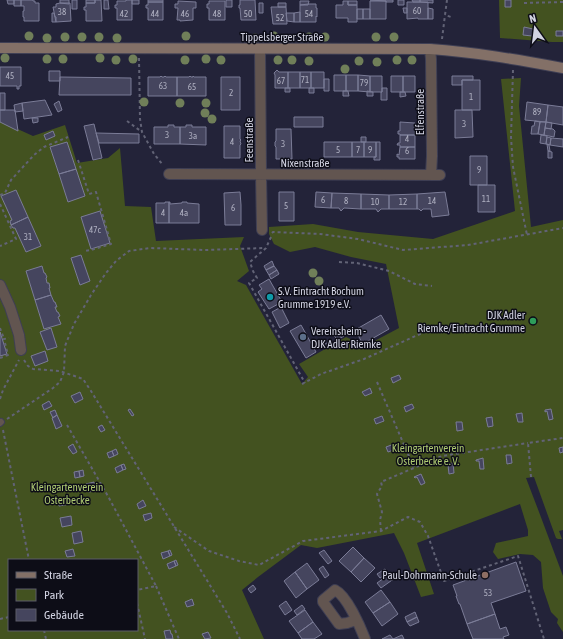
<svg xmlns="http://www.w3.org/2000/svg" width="563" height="639" viewBox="0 0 563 639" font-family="'Asap Condensed',sans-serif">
<rect width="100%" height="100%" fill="#232339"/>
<path fill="#435220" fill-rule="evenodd" d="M 499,0 L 563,0 L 563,42 L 552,42 L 500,38 Z
M 521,78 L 519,106 L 531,227 L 563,220 L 563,530 L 559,531 L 562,539 L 558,539 L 556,538 L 534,477 L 526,478 L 539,512 L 563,576 L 563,632 L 557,623 L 558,619 L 551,612 L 543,588 L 541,562 L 533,555 L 520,554 L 498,559 L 493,552 L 496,543 L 528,536 L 528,530 L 520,504 L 417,543 L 434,594 L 421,597 L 404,553 L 394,533 L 317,548 L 301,545 L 258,577 L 242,590 L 264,639 L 0,639 L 0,121 L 33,136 L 65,125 L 77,163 L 108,158 L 120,148 L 125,206 L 151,207 L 156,241 L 244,237 L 240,246 L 249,271 L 237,281 L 246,285 L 302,384 L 308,377 L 299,364 L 346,337 L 365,346 L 399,328 L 386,264 L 351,257 L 315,247 L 290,252 L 274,244 L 269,234 L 269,227 L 313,224 L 358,232 L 433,239 L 515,211 L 501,79 ZM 9,560 L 137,560 L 137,630 L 9,630 Z"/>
<path fill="#45455e" stroke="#7b7c97" d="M 7,0 L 14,0 L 14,4 L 8,4 Z
M 14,0 L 21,0 L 21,6 L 14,6 Z
M 21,0 L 33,0 L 33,1 L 35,1 L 35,3 L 39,3 L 39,21 L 24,21 L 24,17 L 23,17 L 23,11 L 24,11 L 24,6 L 21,6 Z
M 60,0 L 69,0 L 69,4 L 60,3 Z
M 72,0 L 77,0 L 77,9 L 72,9 Z
M 86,0 L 95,0 L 95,3 L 86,3 Z
M 95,0 L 101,0 L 102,21 L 86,21 L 86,10 L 84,10 L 84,7 L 86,7 L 86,3 L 95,3 Z
M 104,0 L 108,0 L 109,9 L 104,9 Z
M 126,0 L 132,0 L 132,20 L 117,20 L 117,8 L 115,8 L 115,5 L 117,5 L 117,1 L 126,1 Z
M 132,0 L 139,0 L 139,4 L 132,4 Z
M 148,0 L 163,0 L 163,2 L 148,2 Z
M 226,0 L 232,0 L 232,7 L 226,7 Z
M 240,0 L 255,0 L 256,20 L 241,20 L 240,8 L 239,8 L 239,5 L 240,5 Z
M 370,0 L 393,0 L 393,2 L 386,2 L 386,1 Z
M 398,0 L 404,0 L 404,5 L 398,5 Z
M 412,0 L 420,0 L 420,2 L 413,2 Z
M 420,0 L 433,0 L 433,3 L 420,2 Z
M 505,0 L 511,0 L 511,7 L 505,7 Z
M 178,1 L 196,2 L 196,8 L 193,8 L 193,20 L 180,21 L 180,20 L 177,20 L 178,8 L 175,8 L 175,4 L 178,4 Z
M 209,1 L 225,1 L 225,20 L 209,20 L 209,8 L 207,8 L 207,4 L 209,4 Z
M 300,1 L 309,1 L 308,5 L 300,5 Z
M 343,1 L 348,1 L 348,5 L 357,5 L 357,22 L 348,22 L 348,18 L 336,18 L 336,5 L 343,5 Z
M 348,1 L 357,1 L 357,5 L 348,5 Z
M 370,1 L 386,1 L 386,19 L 370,19 Z
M 148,2 L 163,2 L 163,20 L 148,20 L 148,8 L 146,8 L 146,5 L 148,5 Z
M 407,2 L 428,2 L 428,19 L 418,19 L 418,18 L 407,19 Z
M 60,3 L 70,3 L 71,21 L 56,22 L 53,7 L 56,7 L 56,4 Z
M 259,3 L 263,3 L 263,13 L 259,13 Z
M 278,3 L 286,3 L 286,7 L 278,7 Z
M 309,4 L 316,4 L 316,8 L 317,8 L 317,17 L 316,16 L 316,22 L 300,22 L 300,5 Z
M 271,7 L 286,7 L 287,24 L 273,24 Z
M 403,8 L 407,8 L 407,13 L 404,13 Z
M 428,8 L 433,9 L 433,19 L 428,19 Z
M 357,9 L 363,9 L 363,19 L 357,19 Z
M 363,9 L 370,9 L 370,19 L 363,19 Z
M 300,12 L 300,22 L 294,22 L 294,13 Z
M 52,13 L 54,13 L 55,17 L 56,17 L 56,22 L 52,22 Z
M 286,13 L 294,13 L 294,22 L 287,21 Z
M 524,27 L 533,29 L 532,36 L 523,35 Z
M 556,31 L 563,31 L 563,36 L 556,36 Z
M 0,67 L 21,67 L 21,86 L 19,86 L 19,89 L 17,89 L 17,86 L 0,86 Z
M 277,70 L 279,72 L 288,72 L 288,88 L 275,88 L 275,75 L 274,73 Z
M 49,71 L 60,71 L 60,81 L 49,81 Z
M 288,72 L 300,72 L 300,88 L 288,88 Z
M 300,72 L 311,72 L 311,88 L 300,88 Z
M 311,72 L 324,72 L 324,88 L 311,88 Z
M 334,75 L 346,75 L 346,91 L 334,91 Z
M 346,75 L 358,75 L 358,91 L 346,91 Z
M 358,75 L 370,76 L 370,92 L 358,91 Z
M 161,76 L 162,77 L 164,77 L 165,76 L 166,77 L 177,77 L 177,96 L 148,96 L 148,77 L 160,77 Z
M 190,76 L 191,77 L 193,77 L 193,76 L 194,77 L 206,77 L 206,96 L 177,96 L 177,77 L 189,77 Z
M 370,76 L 382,76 L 382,92 L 370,92 Z
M 391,76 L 403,76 L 403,92 L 391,92 Z
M 403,76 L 415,76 L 415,92 L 403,92 Z
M 452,76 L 473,76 L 473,80 L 462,80 L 462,85 L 452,85 Z
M 60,77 L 131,78 L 131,95 L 59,95 Z
M 221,77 L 240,77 L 240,110 L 221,110 Z
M 324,79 L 329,79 L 329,91 L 324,91 Z
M 462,80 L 480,80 L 480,110 L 462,110 Z
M 285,88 L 290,88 L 290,92 L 285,92 Z
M 309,88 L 314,88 L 314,93 L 309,93 Z
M 382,88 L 387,88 L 387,100 L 381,100 L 381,92 L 382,92 Z
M 343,91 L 348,91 L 349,96 L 343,96 Z
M 367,91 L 373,92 L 373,96 L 367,96 Z
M 400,92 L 405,92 L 406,96 L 400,97 Z
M 0,93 L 5,93 L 5,110 L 0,110 Z
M 45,100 L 52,115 L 24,119 L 22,103 Z
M 59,101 L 62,110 L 58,112 L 54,104 Z
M 527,102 L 548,105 L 546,122 L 525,120 Z
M 22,103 L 23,111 L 15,112 L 14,105 Z
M 548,105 L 563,107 L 563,125 L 546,122 Z
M 0,110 L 15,110 L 18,131 L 0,122 Z
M 455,110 L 472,110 L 473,137 L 455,138 Z
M 294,117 L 323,117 L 323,127 L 294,127 Z
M 32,118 L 38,118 L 38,122 L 33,123 Z
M 535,121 L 540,122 L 538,134 L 531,134 L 532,126 L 534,126 Z
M 400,122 L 415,123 L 415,135 L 400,135 L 400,134 L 398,134 L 398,131 L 400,131 Z
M 540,122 L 546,122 L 544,135 L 538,134 Z
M 546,122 L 552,123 L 551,129 L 545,128 Z
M 94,124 L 102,158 L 93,160 L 84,126 Z
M 168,125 L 174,125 L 174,127 L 180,127 L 180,144 L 154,144 L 154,127 L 168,127 Z
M 186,125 L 192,125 L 192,127 L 206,127 L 206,145 L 180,144 L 180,127 L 186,127 Z
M 224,126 L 240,126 L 240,139 L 241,140 L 240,141 L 241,144 L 240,145 L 240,158 L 224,158 Z
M 545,128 L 553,129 L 555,131 L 554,137 L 544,135 Z
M 276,129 L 291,129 L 292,159 L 276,159 L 276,147 L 275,146 L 275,142 L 276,141 Z
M 53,131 L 55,136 L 46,140 L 44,135 Z
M 96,133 L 139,134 L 139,143 L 99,143 Z
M 400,135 L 415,135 L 415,147 L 400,147 L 400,145 L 397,145 L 398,143 L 400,143 Z
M 541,135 L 547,136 L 546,144 L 540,143 Z
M 361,137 L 366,137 L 366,142 L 361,142 Z
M 547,137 L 551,138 L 550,145 L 546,144 Z
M 551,138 L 563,139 L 563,147 L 550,145 Z
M 67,142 L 76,169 L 59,174 L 50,147 Z
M 324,142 L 352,142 L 352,157 L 324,157 Z
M 352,142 L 364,142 L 364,157 L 352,157 Z
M 364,142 L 376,142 L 376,157 L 364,157 Z
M 376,142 L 380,142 L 380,160 L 374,160 L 374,157 L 376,157 Z
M 547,144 L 549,145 L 550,151 L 548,151 Z
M 400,147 L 415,147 L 415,159 L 399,159 L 399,157 L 397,157 L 397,154 L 399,155 Z
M 548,151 L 552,152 L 552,158 L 548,158 Z
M 470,156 L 487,156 L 487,185 L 470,185 Z
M 76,169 L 85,196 L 68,202 L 59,174 Z
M 478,185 L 495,185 L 495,212 L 478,212 Z
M 16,190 L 28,217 L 11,225 L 10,221 L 12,220 L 1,196 Z
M 240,192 L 241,205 L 241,225 L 225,225 L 224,193 Z
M 279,192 L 294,192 L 294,221 L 279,221 Z
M 316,192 L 332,193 L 331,208 L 315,207 Z
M 445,192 L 449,215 L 432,217 L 431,209 L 423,209 L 421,211 L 419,209 L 417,209 L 417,194 Z
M 332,193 L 361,194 L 361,209 L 344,208 L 341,211 L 339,208 L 331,208 Z
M 361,194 L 389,195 L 389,209 L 381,209 L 378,212 L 376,209 L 361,209 Z
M 417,194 L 417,209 L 389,209 L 389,195 Z
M 165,202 L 169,202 L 169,223 L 156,223 L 156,203 L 165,203 Z
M 169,202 L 170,202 L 170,204 L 182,203 L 182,202 L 187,202 L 187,203 L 199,204 L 199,223 L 169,223 Z
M 100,211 L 110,243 L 91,249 L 81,217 Z
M 28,217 L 41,246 L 26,252 L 15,228 L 13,228 L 11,225 Z
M 81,255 L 90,281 L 80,285 L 71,258 Z
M 272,261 L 274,266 L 266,270 L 264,266 Z
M 42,266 L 44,273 L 45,273 L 47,277 L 46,278 L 47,283 L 49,283 L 50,288 L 49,288 L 51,295 L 35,300 L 26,271 Z
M 274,266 L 277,270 L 269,275 L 266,270 Z
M 277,270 L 279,274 L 271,279 L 269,275 Z
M 269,279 L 282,302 L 269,309 L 258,292 L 262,289 L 259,285 Z
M 51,295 L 54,302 L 55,302 L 57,307 L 55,307 L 57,312 L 58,312 L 60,316 L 58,317 L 61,324 L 44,329 L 35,300 Z
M 281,307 L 289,323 L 280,328 L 272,312 Z
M 381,315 L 389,329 L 363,344 L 355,330 Z
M 301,325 L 316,352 L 306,358 L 290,331 Z
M 51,328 L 57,347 L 47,350 L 40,332 Z
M 0,332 L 7,354 L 0,356 Z
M 341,332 L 344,336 L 337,340 L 334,335 Z
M 331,341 L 332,344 L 325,349 L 323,345 Z
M 45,351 L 48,361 L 35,366 L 31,356 Z
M 399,375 L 401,379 L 393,383 L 391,378 Z
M 370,388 L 372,393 L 365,396 L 362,392 Z
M 80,392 L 83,399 L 75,403 L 71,396 Z
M 49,401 L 52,406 L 44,410 L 42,405 Z
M 412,404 L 414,408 L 406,412 L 404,407 Z
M 130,409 L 134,415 L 132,416 L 128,410 Z
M 551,409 L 553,419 L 549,420 L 547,411 L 545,412 L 545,410 Z
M 55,410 L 57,415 L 53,418 L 50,412 Z
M 522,413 L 523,422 L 518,422 L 516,414 Z
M 57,415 L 62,426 L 56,429 L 52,418 Z
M 382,416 L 384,421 L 376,424 L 374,419 Z
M 492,417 L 493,426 L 488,427 L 486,418 Z
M 456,422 L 462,422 L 463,430 L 457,431 Z
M 102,425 L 105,430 L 101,432 L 98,427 Z
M 73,444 L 77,452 L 73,454 L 68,447 Z
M 394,444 L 396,449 L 388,452 L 386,447 Z
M 563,447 L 563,452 L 560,453 L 559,448 Z
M 116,449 L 118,454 L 114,456 L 112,451 Z
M 112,451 L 114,456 L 109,458 L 107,453 Z
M 506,455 L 511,455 L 512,463 L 507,464 Z
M 483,458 L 484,469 L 480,469 L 479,461 L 476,461 L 476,460 Z
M 453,463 L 454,473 L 449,474 L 448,465 L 446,466 L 446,464 Z
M 124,464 L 126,469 L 123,470 L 121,465 Z
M 121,465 L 123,470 L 117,473 L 115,468 Z
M 83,470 L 84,476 L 80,477 L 79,471 Z
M 79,471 L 80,477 L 75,478 L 74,472 Z
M 421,474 L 425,483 L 421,485 L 417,477 L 415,478 L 414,477 Z
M 94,482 L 95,491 L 88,492 L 86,484 Z
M 69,499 L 70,504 L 59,506 L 59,500 Z
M 143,500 L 146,506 L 139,509 L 137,504 Z
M 151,513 L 152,518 L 145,521 L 143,515 Z
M 71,516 L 72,525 L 62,527 L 60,518 Z
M 81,531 L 83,542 L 74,544 L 72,533 Z
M 353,547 L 364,558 L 351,572 L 339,561 Z
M 73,549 L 75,556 L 67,557 L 65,551 Z
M 170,550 L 172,555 L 170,556 L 168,551 Z
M 324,550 L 332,561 L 328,564 L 319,553 Z
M 168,551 L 170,556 L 163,559 L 161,553 Z
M 364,558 L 375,568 L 361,582 L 351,572 Z
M 176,560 L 178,565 L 176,566 L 174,561 Z
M 174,561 L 176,566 L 169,569 L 167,564 Z
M 516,562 L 526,591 L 491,603 L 495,614 L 467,624 L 460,604 L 459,604 L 456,596 L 457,596 L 453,585 Z
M 307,563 L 319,580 L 307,589 L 295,572 Z
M 323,566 L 329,575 L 325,578 L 319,569 Z
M 385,569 L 388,573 L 380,578 L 377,574 Z
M 295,572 L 307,589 L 296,598 L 284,581 Z
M 391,573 L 395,578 L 381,588 L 377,583 Z
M 253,585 L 256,589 L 251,593 L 248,589 Z
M 381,590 L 390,602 L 373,613 L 365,602 Z
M 192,599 L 194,605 L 187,607 L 185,602 Z
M 286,601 L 292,610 L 285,615 L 279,606 Z
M 390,602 L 398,614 L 382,626 L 373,613 Z
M 302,605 L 305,609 L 297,615 L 294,611 Z
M 305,610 L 313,622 L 298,633 L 289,621 Z
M 415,612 L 417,617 L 407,622 L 405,617 Z
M 495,614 L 500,629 L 506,627 L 509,635 L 503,637 L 504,639 L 473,639 L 467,624 Z
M 417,617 L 419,622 L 410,626 L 407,622 Z
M 313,622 L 322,634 L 314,639 L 302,639 L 298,633 Z
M 170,630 L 171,634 L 172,634 L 173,639 L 166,639 L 164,631 Z
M 208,632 L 211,638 L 205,639 L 202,634 Z
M 390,635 L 393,639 L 382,639 Z
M 402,635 L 404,639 L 393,639 Z"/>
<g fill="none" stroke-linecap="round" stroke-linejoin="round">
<defs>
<path id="lane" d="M 0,423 L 1,422"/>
<path id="street" d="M 260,49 L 261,175 L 262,230
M 430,49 L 431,59 L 432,156 L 431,175
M 169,174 L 440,175
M 0,285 L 10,307 L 19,335 L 21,350
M 356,620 L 347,623 L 339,624 L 323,602 L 323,600 L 335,590 C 347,596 360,626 365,639"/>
<path id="secondary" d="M 0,48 L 430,49 C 475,52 519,60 563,68"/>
</defs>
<use href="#lane" stroke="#3f3f54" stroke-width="8"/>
<use href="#street" stroke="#3f3f54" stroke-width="12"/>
<use href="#secondary" stroke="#3f3f54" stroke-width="12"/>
<path stroke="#626376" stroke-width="2" stroke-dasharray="3 3" stroke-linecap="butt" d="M 447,0 L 445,15 L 451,17
M 524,3 L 563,2
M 442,39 L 445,15
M 139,58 L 140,119 L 142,132 L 154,154 L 163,165
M 513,70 L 511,137 L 513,167 L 527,235
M 127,121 L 142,132
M 78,160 L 89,194 L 96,192 L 111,244 L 91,250 L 85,251
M 0,195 L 5,193 L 11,180 L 34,155 L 44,147 L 68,137
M 0,204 L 16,239 L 0,246
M 272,233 L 273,232 L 320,234 L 358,239 L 403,250 L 468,245 L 563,228
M 271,237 L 266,248 L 250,262 L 253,271 L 257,278 L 249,283 L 305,383
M 339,262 L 357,263 L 389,271 L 415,284 L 432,286
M 0,328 L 4,339
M 0,358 L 8,355 L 4,339 L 9,338
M 24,360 L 28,366 L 33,369 L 60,371 L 83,379 L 91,391 L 227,613 L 240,639
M 377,382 L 414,468
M 302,384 L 321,374 L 364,359 L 429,330
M 0,399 L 3,390 L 19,360
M 7,419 L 53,388 L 60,382 L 64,372 L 65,346 L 74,324 L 91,295 L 106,273 L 116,261 L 129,251 L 150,248 L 205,250 L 265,248
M 67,425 L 109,498 L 156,586 L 137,590
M 3,430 L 29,560
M 531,477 L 528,443 L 563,438
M 174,527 L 209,551 L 239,561 L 259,565 L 303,541 L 381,531 L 408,517 L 420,522 L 428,536 L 444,581 L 518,556 L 544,639
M 381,531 L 380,520 L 382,512 L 377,494 L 382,486 L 381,482 L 442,456 L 528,443
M 156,586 L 179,639
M 137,603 L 145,639
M 0,619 L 9,617
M 44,630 L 46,639"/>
<use href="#lane" stroke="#625550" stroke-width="6"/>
<use href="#street" stroke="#625550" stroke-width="10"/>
<use href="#secondary" stroke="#837067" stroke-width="10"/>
</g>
<g fill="#707f59">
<circle cx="29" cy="36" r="4.5"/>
<circle cx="186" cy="36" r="4.5"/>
<circle cx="274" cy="36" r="4.5"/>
<circle cx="65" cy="37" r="4.5"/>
<circle cx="82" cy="37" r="4.5"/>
<circle cx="99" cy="37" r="4.5"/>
<circle cx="309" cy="37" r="4.5"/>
<circle cx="325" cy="37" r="4.5"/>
<circle cx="376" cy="37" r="4.5"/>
<circle cx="394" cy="37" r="4.5"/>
<circle cx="47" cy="38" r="4.5"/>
<circle cx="117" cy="38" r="4.5"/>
<circle cx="255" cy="38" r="4.5"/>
<circle cx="5" cy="58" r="4.5"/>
<circle cx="100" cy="58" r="4.5"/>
<circle cx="47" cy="59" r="4.5"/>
<circle cx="63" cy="59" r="4.5"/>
<circle cx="133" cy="59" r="4.5"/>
<circle cx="206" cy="59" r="4.5"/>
<circle cx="116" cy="60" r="4.5"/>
<circle cx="185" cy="60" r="4.5"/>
<circle cx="221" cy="60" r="4.5"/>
<circle cx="278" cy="60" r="4.5"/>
<circle cx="292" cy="60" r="4.5"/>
<circle cx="397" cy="60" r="4.5"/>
<circle cx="412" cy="60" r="4.5"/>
<circle cx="309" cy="61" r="4.5"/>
<circle cx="359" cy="61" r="4.5"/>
<circle cx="377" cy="62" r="4.5"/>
<circle cx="345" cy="69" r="4.5"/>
<circle cx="144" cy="102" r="4.5"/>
<circle cx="180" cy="103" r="4.5"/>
<circle cx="206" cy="103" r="4.5"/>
<circle cx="205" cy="113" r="4.5"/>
<circle cx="212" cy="119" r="4.5"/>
<circle cx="313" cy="273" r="4.5"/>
<circle cx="319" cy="281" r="4.5"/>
</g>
<circle fill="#0f9aa8" stroke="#0d0d17" stroke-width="1.5" cx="270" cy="297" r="4"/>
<circle fill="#2e9e5b" stroke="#0d0d17" stroke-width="1.5" cx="533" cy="321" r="4"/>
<circle fill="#5c6f8a" stroke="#0d0d17" stroke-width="1.5" cx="303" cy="337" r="4"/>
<circle fill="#8d6e63" stroke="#0d0d17" stroke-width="1.5" cx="485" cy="575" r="4"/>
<g text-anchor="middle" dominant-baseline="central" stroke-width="3" stroke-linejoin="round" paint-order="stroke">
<g font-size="9" fill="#afb0c1">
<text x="417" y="11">60</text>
<text x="62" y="12">38</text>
<text x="124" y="14">42</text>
<text x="155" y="14">44</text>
<text x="185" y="14">46</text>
<text x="217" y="14">48</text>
<text x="248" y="14">50</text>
<text x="309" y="14">54</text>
<text x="280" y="18">52</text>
<text x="10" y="76">45</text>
<text x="305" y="80">71</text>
<text x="281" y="81">67</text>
<text x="364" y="83">79</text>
<text x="163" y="86">63</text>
<text x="192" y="87">65</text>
<text x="231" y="93">2</text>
<text x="471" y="97">1</text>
<text x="537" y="112">89</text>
<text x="464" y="124">3</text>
<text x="167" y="135">3</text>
<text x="193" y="136">3a</text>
<text x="407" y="139">4</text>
<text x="232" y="142">4</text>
<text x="283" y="144">3</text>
<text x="338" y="150">5</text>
<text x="358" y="150">7</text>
<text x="370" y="150">9</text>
<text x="407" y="151">6</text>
<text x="479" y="170">9</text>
<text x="486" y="199">11</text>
<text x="323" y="200">6</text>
<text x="346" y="201">8</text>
<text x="432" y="201">14</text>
<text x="375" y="202">10</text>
<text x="403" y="202">12</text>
<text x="286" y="206">5</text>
<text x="233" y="208">6</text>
<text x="163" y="213">4</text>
<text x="184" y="213">4a</text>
<text x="95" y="230">47c</text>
<text x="28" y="237">31</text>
<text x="488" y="593">53</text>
</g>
<g font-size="11" fill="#d2d3e2" stroke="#0d0d17">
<text x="282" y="37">Tippelsberger Straße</text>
<text transform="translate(420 112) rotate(-90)">Elfenstraße</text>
<text transform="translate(249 140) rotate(-90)">Feenstraße</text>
<text x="305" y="163">Nixenstraße</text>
</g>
<g font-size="11" fill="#d2d3e2" stroke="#0d0d17" text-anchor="start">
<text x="278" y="291">S.V. Eintracht Bochum<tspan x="278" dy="13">Grumme 1919 e.V.</tspan></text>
<text x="525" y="315" text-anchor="end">DJK Adler<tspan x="525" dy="13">Riemke/Eintracht Grumme</tspan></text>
<text x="311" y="331">Vereinsheim -<tspan x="311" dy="13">DJK Adler Riemke</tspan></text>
<text x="477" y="575" text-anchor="end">Paul-Dohrmann-Schule</text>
</g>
<g font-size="11" fill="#afcb73" stroke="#0d0d17">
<text x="428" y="448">Kleingartenverein<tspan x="428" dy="13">Osterbecke e. V.</tspan></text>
<text x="67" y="487">Kleingartenverein<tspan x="67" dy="13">Osterbecke</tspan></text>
</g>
</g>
<rect x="8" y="559" width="130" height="72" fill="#0d0d17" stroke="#5c5c68"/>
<rect x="16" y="572" width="20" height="6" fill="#837067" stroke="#5c5c68"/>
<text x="44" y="579" font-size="12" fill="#d2d3e2">Straße</text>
<rect x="16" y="589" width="20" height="12" fill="#435220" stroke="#5c5c68"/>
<text x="44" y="599" font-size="12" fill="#d2d3e2">Park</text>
<rect x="16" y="609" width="20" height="12" fill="#45455e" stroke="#5c5c68"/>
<text x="44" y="619" font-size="12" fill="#d2d3e2">Gebäude</text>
<g transform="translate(535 28) rotate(346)" stroke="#0d0d17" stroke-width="3" paint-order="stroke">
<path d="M0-3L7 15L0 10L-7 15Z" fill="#d2d3e2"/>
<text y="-6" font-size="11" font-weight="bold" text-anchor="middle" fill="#d2d3e2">N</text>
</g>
</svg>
